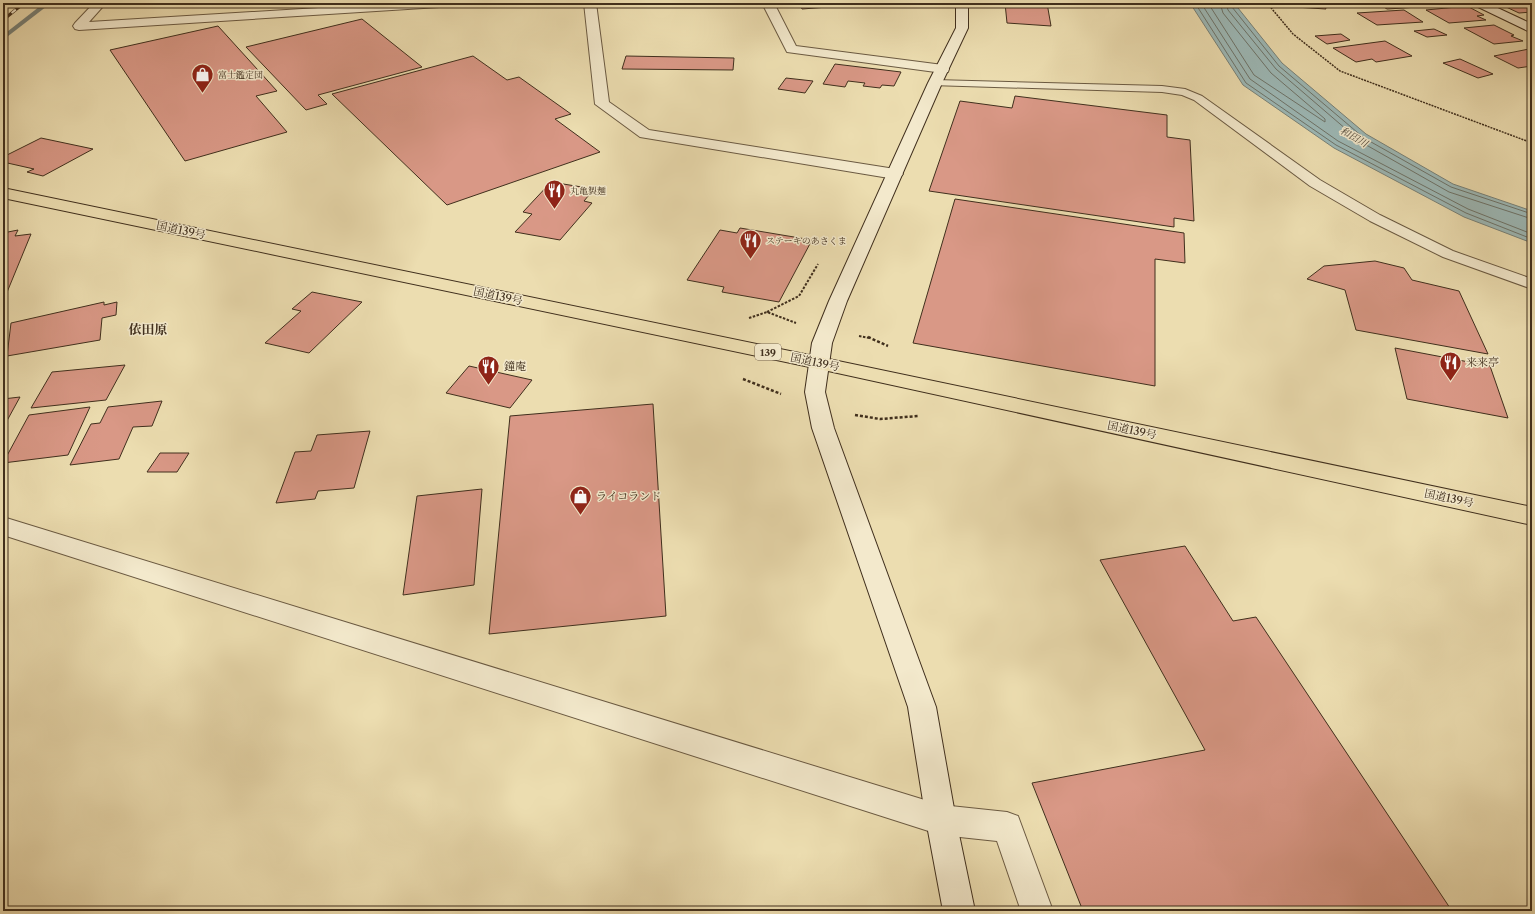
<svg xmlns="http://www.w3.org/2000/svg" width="1535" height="914" viewBox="0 0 1535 914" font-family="'Libre Caslon Text','Noto Serif JP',serif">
<rect width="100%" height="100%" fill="#ecddb0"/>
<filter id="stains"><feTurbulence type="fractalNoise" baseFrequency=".005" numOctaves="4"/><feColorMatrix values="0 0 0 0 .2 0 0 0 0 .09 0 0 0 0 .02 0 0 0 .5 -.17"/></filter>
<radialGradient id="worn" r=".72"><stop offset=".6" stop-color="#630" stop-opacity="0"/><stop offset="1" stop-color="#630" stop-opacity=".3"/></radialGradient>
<path fill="#9db9b7" stroke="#788279" d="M 1190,3 L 1234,3 L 1282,63 L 1366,134 L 1453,184 L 1532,211 L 1532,243 L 1464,217 L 1334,148 L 1243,85 Z"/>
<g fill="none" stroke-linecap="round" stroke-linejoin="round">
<path stroke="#6e746a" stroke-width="1" d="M 1195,3 L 1246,83 L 1336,145 L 1466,213 L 1532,239
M 1201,3 L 1250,79 L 1338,141 L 1468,209 L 1532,234
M 1208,3 L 1254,75 L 1325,122 L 1325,119 L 1271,73 L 1223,13 L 1220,3
M 1226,3 L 1228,10 L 1276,69 L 1361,142 L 1449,192 L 1532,219
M 1231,3 L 1232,7 L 1279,66 L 1364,138 L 1451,187 L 1532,214"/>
<path fill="#788279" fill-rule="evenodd" d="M 44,3 L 51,3 L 3,40 L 3,35 Z"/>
</g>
<path fill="#d99886" stroke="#402f1d" d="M 784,3 L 880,3 L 802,9 L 800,5 L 786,6 Z
M 1005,3 L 1047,3 L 1051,26 L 1007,23 Z
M 1294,3 L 1324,3 L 1326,9 L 1295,7 Z
M 1377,3 L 1432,3 L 1414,5 L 1419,7 L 1387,9 Z
M 1532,3 L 1532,12 L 1519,13 L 1504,6 Z
M 1467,6 L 1484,15 L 1477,16 L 1486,20 L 1449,23 L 1426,10 Z
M 1404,10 L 1423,22 L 1377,25 L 1357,13 Z
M 362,19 L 422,67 L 318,95 L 327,104 L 306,110 L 246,47 Z
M 1494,25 L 1514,35 L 1511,36 L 1523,41 L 1494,44 L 1464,28 Z
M 218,26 L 277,91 L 256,96 L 287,132 L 185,161 L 110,50 Z
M 1434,29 L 1447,35 L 1427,37 L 1414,31 Z
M 1341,34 L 1350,40 L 1327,44 L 1315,36 Z
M 1385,41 L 1412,56 L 1376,62 L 1372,59 L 1356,62 L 1333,48 Z
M 1529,49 L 1532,51 L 1532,66 L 1518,68 L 1494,56 Z
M 473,56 L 507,80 L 519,77 L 571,114 L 555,119 L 600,152 L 447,205 L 332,94 Z
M 626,56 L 734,58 L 733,70 L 622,69 Z
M 1460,59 L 1493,74 L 1478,78 L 1443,63 Z
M 835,64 L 901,72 L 894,86 L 882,85 L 880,88 L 863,86 L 865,83 L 848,81 L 845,87 L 823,84 Z
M 786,78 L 813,81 L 805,93 L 778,89 Z
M 1015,96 L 1167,115 L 1167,137 L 1190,140 L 1194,221 L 1174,218 L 1174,227 L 929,191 L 960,101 L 1012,108 Z
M 41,138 L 93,149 L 43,176 L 27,172 L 34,169 L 3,162 L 3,157 Z
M 551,182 L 594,189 L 584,201 L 592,203 L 560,240 L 515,232 L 532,214 L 523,212 Z
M 955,199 L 1184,233 L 1185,263 L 1155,259 L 1155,386 L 913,343 Z
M 740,228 L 812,240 L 779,302 L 722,292 L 724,287 L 687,280 L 720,230 L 737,233 Z
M 18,230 L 15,236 L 31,234 L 3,302 L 3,233 Z
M 1375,261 L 1404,268 L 1412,280 L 1459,291 L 1488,354 L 1356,330 L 1345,290 L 1307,279 L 1324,266 Z
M 312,292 L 362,302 L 309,353 L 265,343 L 301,311 L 292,309 Z
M 104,302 L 104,305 L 117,302 L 116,315 L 102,318 L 100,340 L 7,356 L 11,323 Z
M 1395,348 L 1490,366 L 1508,418 L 1407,399 Z
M 125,365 L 106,400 L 31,408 L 52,372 Z
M 469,366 L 532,380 L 510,408 L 446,393 Z
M 20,397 L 3,428 L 3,399 Z
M 162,401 L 152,426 L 133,427 L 119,459 L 70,465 L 91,424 L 100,423 L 108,407 Z
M 653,404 L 666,616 L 489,634 L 510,416 Z
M 90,407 L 68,455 L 3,463 L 29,415 Z
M 370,431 L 354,488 L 318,491 L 315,499 L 276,503 L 295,452 L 311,451 L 317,435 Z
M 160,453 L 189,453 L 177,472 L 147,472 Z
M 482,489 L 474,585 L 403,595 L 417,496 Z
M 1185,546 L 1233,621 L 1256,617 L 1452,911 L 1083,911 L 1032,783 L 1205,750 L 1100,560 Z"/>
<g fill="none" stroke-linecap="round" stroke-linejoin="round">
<defs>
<path id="lane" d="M 935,80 L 1162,86 L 1185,89 L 1202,96 L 1320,180 L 1380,215 L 1453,251 L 1532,279 L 1532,289 L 1443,257 L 1370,221 L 1310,186 L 1194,100 L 1182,95 L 1162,92 L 931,85 L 929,83 L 931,81 Z"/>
<path id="street" d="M 94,3 L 106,3 L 89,22 L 399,3 L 461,3 L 459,5 L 455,6 L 79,30 L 75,29 L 73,26 L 75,23 Z
M 584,3 L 596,3 L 609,102 L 649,130 L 895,169 L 900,171 L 903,174 L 900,177 L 895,179 L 640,137 L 595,104 Z
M 762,3 L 774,3 L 796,46 L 943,65 L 948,66 L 949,69 L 948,72 L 943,73 L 787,52 Z
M 3,517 L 941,805 L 1007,812 L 1018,816 L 1053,911 L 1021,911 L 997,841 L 941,835 L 3,535 Z"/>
<path id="secondary" d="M 956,3 L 968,3 L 968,28 L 942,83 L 847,301 L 832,343 L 825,392 L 834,428 L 936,707 L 956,820 L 975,911 L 943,911 L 926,820 L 908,707 L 812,428 L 805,392 L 812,343 L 829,301 L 928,83 L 956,28 Z
M 1472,3 L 1487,3 L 1532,24 L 1532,33 L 1474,5 Z"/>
<path id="highway" d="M 3,188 L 819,357 L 1532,507 L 1532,525 L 819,369 L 3,198 Z"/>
</defs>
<use href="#lane" stroke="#6b5a42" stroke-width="2"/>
<use href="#street" stroke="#6b5a42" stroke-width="2"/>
<use href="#secondary" stroke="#402f1d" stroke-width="2"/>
<use href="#highway" stroke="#402f1d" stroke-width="2"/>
<path stroke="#402f1d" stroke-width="1.5" stroke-dasharray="2 1" stroke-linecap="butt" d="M 1267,3 L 1293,34 L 1340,71 L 1532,143"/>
<path stroke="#402f1d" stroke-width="2" stroke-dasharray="2.5 1.5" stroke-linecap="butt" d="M 767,312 L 799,296 L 818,264
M 749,318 L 767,312 L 796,323
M 859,336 L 870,338"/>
<path stroke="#402f1d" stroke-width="2.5" stroke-dasharray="3 2" stroke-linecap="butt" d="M 868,337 L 888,346
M 743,379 L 781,394
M 855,415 L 880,419 L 918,416"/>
<use href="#lane" fill="#f3e9cc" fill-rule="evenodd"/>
<use href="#street" fill="#f3e9cc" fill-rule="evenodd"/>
<use href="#secondary" fill="#f3e9cc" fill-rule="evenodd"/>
<use href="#highway" fill="#ecddb0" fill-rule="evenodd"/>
<defs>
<path id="rail" d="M 3,20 L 24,3"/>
</defs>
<use href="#rail" stroke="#402f1d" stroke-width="3"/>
<use href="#rail" stroke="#f3e9cc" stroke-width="2" stroke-dasharray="5.5" stroke-linecap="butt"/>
</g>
<defs>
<symbol id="shop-pin" viewBox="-11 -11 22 30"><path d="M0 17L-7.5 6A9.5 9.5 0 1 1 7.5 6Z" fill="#8f2418" stroke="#f3e9cc"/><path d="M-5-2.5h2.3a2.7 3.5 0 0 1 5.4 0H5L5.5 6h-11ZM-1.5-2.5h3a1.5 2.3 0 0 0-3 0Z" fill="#fff"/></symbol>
<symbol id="restaurant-pin" viewBox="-11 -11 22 30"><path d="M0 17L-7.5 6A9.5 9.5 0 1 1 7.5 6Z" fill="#8f2418" stroke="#f3e9cc"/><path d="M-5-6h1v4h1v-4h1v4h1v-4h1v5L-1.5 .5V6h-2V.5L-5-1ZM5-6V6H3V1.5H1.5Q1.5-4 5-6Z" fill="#fff"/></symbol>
</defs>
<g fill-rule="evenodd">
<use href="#shop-pin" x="190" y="62" width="25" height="34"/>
<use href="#restaurant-pin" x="542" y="178" width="25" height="34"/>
<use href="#restaurant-pin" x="738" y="228" width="25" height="34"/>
<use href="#restaurant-pin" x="1438" y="350" width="25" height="34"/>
<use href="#restaurant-pin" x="476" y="354" width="25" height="34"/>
<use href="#shop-pin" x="568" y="484" width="25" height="34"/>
</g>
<g text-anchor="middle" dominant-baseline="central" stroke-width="3" stroke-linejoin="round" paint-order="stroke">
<g font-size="9" fill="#402f1d" stroke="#f3e9cc" text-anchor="start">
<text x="218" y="74">富士鑑定団</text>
<text x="570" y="190">丸亀製麺</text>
<text x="766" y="240">ステーキのあさくま</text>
</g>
<g font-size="10" font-style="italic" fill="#534b3c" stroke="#f3e9cc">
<text transform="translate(1354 137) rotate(30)">和田川</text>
</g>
<rect fill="#f3e9cc" stroke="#766752" stroke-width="1" x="755" y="344" width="26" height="16" rx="3"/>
<g font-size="10" font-weight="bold" fill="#402f1d">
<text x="768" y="352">139</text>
</g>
<g font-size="11" fill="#402f1d" stroke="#f3e9cc">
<text transform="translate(181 230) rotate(12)">国道139号</text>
<text transform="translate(498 296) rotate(12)">国道139号</text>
<text transform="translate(815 362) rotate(12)">国道139号</text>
<text transform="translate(1132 430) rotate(12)">国道139号</text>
<text transform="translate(1449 498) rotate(12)">国道139号</text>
</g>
<g font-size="11" fill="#402f1d" stroke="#f3e9cc" text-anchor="start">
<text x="1466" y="362">来来亭</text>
<text x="504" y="366">鐘庵</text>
<text x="596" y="496">ライコランド</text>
</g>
<g font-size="13" font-weight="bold" fill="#402f1d" stroke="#f3e9cc">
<text x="148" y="329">依田原</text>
</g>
</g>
<rect width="1535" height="914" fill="none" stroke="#ecddb0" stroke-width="16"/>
<rect x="4" y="4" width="1527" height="906" fill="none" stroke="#402f1d" stroke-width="2"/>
<rect x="8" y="8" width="1519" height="898" fill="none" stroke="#402f1d"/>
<rect width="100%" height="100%" filter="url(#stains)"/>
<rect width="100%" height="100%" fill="url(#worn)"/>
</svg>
